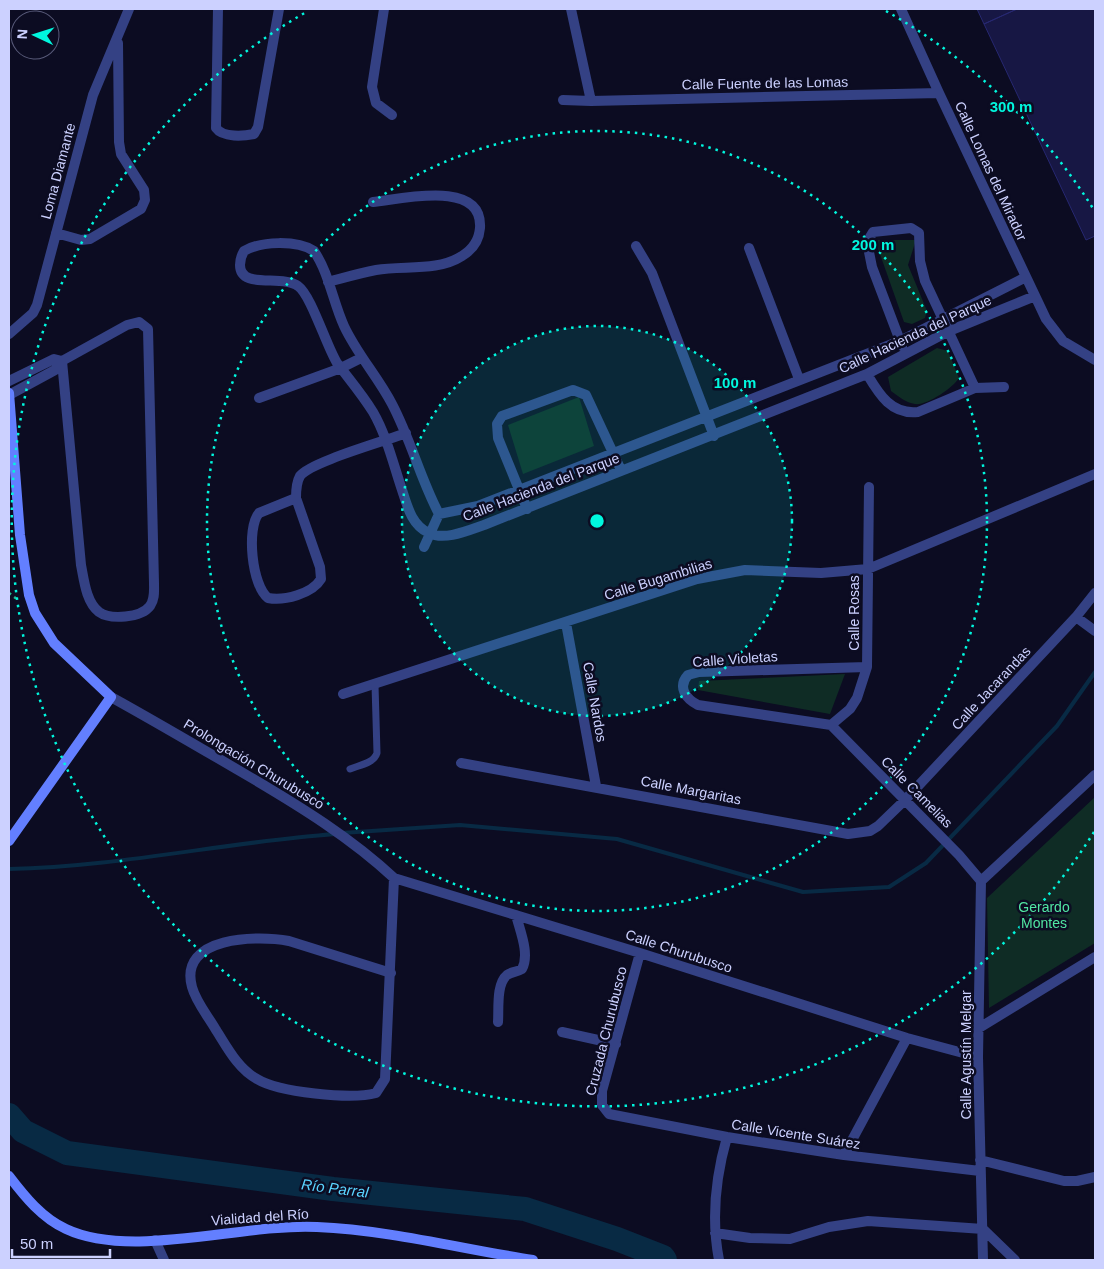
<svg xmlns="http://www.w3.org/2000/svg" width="1104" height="1269" viewBox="0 0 1104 1269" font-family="Arial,sans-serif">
<rect width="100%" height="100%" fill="#0c0c22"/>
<path fill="#0f2c25" d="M 875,240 L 916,240 L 908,265 L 927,311 L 925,318 L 912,324 L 904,322 Z
M 937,348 L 948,351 L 959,378 C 953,388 926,406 915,404 C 906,403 898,396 891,391 L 888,377 Z
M 579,397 L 594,446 L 523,474 L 508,425 Z
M 845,674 L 830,714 L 698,690 L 699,681 Z
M 1095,797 L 1095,943 L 989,1008 L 987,898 Z"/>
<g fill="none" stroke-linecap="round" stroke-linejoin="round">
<path stroke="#082a44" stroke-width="4" d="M 342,833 L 460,825 L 617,839 L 803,892 L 889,887 L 926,863 L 1057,726 L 1095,672
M 9,869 C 118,867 226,842 335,834"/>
<path stroke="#082a44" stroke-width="24" d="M 9,1115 L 23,1131 L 67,1153 L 333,1189 L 525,1209 L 617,1239 L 663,1257 L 665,1260"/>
</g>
<path fill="#171744" stroke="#272871" d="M 977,9 L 1017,9 L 984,24 Z
M 1017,9 L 1095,9 L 1095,236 L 1086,240 L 984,24 Z"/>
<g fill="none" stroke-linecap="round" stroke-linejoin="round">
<path stroke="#26b993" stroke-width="2.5" stroke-dasharray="2.5 4" stroke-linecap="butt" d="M 9,593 L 18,600"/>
<path stroke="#344184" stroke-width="7" d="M 350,769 C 360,765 374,763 377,753 L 375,685"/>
<path stroke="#344184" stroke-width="10" d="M 218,9 L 216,128 C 223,138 244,136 254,134 L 258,127 L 279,9
M 384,9 L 372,87 L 376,103 L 392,115
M 571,9 L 591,101
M 901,9 L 939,93 L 1046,319 L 1063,341 L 1095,360
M 563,100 L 591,101 L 939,93
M 56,233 L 81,240 L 90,239 L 141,209 L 145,200 L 144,190 L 121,154 L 119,142 L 118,43
M 636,246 L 652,273 L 714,436
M 749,248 L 799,379
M 1026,277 L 900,341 L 478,506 L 439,514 C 420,478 411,440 392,404 C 378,377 357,354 344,326 C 333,302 329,273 314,251 C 297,240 261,241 244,251 C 241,256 240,260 240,265 C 240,290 282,274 298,286 C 311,295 326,345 337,363 C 349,379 362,394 373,412 C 387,436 394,467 403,493 C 408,509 413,526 429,533 C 445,541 469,530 484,525 L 867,374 L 949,331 L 1035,296
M 328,282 C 343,278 360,273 376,270 C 404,265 437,272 462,256 C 472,250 479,240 480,228 C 483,179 402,199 373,202
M 9,334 L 33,313 L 37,305 L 93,95 L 129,9
M 902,346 L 872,267 L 867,242 L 873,232 L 911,228 L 919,233 L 920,261 L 925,281 L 975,388
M 867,374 C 879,394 891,415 918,412 L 975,388 L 1004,387
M 9,381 L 54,359 L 62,361
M 9,395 L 55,370 L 62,361 L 127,325 L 139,322 L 148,329 L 154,583 C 154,591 155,599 150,606 C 141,618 110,620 99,612 C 86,602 84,580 81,565 L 62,361
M 259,398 L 341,368 L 361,358
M 296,498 L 259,513 C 246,528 252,586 268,598 C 284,601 312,594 321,579 L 320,567 L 296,498 C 296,491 296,483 300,476 C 310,462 386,441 406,433
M 527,509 L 498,438 L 497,424 L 502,416 L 573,390 L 586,395 L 621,470
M 424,547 L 439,514
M 1076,617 L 1095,631
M 566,623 L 596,786
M 343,694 L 697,579 L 745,570 L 821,573 L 868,569 L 1095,474
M 111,697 C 158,723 204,750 250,777 C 301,807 351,838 394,878 L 640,953 L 907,1038 L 978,1057
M 831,725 L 698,705 C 686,699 677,687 688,675 L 699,672 L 867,667
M 831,725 L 850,709 L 857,698 L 867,667 L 869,487
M 831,725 L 959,855 L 981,881
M 461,763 L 848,834 L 870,831 L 878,826 L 905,800 L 1076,617 L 1095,593
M 981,881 L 978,1057 L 983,1260
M 981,881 L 1095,775
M 640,953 L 602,1091 L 602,1105 L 609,1114 L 727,1137 L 844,1155 L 980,1171
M 391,973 L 289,941 C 258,935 178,936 192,987 C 196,1002 208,1016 216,1030 C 227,1047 238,1069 257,1079 C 278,1092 351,1100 376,1093 L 385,1079 L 394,878
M 498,1022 C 499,1009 496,984 507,975 C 511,972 517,972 522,969 C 530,954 520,931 516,915
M 979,1028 L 1095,957
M 562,1032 L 616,1044
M 844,1155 L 907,1038
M 980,1160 L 1064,1181 L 1077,1181 L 1095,1177
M 983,1229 L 1015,1260
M 715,1233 L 750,1238 L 790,1239 L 829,1227 L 868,1221 L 983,1229
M 155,1240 L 164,1260
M 719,1260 C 711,1218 715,1179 727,1137"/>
<path stroke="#637fff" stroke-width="10" d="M 9,393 L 20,535 L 29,595 L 35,613 L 54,643 L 111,697 L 9,841
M 9,1176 C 25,1197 42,1218 66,1229 C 132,1260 243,1223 317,1227 C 389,1230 462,1249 533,1260"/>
</g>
<circle cx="597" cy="521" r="195" fill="#00f7de" fill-opacity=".12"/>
<g fill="none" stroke="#00f7de" stroke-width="2.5" stroke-dasharray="2.5 5">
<circle cx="597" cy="521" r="195"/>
<circle cx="597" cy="521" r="390"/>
<path d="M1094 832A586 586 0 1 1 308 11M886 11A586 586 0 0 1 1094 210"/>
</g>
<g text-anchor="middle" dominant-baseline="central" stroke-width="5" stroke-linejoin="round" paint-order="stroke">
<g font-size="14" fill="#ccd1ff" stroke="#0c0c22">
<text transform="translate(765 83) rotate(-1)">Calle Fuente de las Lomas</text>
<text transform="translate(58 171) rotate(-75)">Loma Diamante</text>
<text transform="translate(991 171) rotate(65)">Calle Lomas del Mirador</text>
<text transform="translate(915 334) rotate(-25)">Calle Hacienda del Parque</text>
<text transform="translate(541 487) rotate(-21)">Calle Hacienda del Parque</text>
<text transform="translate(658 579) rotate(-17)">Calle Bugambilias</text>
<text transform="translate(854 613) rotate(-90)">Calle Rosas</text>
<text transform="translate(735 659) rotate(-4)">Calle Violetas</text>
<text transform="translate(991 688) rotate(-47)">Calle Jacarandas</text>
<text transform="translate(595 702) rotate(80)">Calle Nardos</text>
<text transform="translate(254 764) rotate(31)">Prolongación Churubusco</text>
<text transform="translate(691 790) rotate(11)">Calle Margaritas</text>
<text transform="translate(917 792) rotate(45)">Calle Camelias</text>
<text transform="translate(679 951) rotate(18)">Calle Churubusco</text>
<text transform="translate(606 1031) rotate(-76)">Cruzada Churubusco</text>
<text transform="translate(966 1055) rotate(-90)">Calle Agustín Melgar</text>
<text transform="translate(796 1134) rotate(9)">Calle Vicente Suárez</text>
<text transform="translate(260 1217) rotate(-4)">Vialidad del Río</text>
</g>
<g font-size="14" fill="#51e6a3" stroke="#0c0c22">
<text x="1044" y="907">Gerardo<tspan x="1044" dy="16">Montes</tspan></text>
</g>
<g font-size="15" font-style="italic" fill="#5ad4ff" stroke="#0c0c22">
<text transform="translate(335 1188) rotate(7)">Río Parral</text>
</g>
</g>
<circle cx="597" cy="521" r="8" fill="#00f7de" stroke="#0c0c22" stroke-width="2.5"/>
<g font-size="15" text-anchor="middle" font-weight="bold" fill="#00f7de" stroke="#0c0c22" stroke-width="5" stroke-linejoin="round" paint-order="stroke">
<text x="1011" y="112">300 m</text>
<text x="873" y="250">200 m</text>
<text x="735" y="388">100 m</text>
</g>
<rect width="1104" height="1269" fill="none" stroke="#ccd1ff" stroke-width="20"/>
<g transform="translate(35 35) rotate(274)"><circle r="24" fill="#0c0c22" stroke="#595b7a"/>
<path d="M0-4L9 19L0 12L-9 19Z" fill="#00f7de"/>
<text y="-8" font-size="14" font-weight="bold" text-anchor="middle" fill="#ccd1ff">N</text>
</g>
<path d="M12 1249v8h98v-8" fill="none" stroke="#ccd1ff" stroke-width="2.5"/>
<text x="20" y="1249" font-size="15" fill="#ccd1ff" stroke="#0c0c22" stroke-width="4" paint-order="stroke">50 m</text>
</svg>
